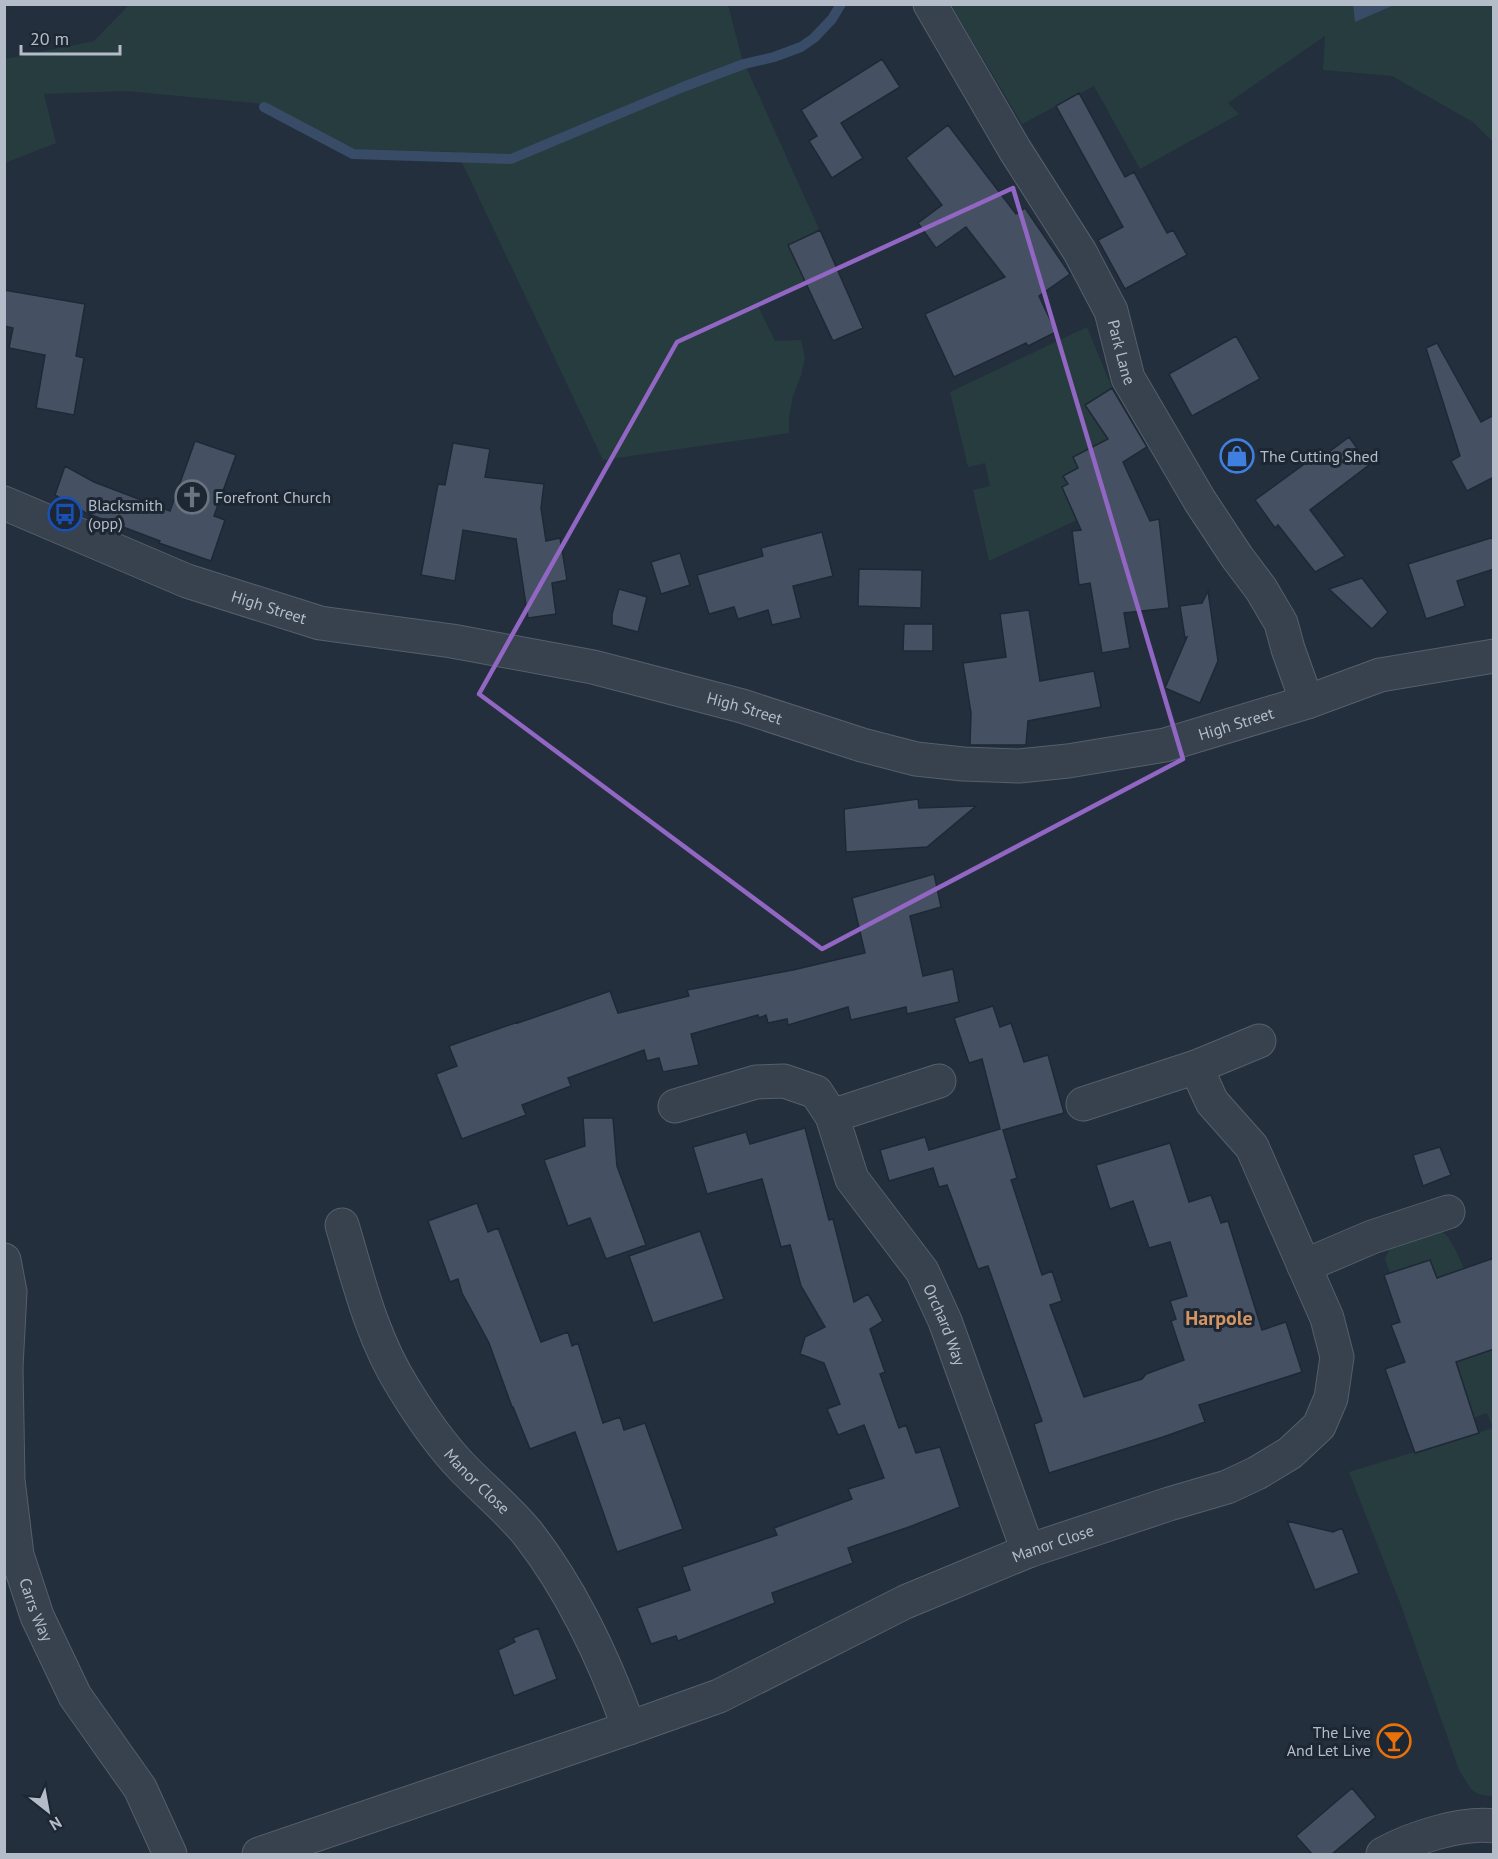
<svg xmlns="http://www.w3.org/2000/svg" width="1498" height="1859" viewBox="0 0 1498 1859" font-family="'PT Sans',sans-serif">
<rect width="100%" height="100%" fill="#242f3e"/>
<path fill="#263c3f" d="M 129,5 L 728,5 L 742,58 L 837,269 L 758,306 L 775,341 L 801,340 L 805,358 L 801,375 L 793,396 L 789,418 L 789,433 L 603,460 L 457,152 L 354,149 L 263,104 L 126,91 L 44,94 L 56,143 L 5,163 L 5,59 L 94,41 Z
M 951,5 L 1493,5 L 1493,142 L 1473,122 L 1392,76 L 1323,70 L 1325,36 L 1228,103 L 1239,114 L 1140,169 L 1094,86 L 1022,124 Z
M 1087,327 L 1112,388 L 1086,405 L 1108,439 L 1073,457 L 1078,468 L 1063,476 L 1068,484 L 1062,487 L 1077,520 L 989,561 L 973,490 L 990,486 L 985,463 L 968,467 L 950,392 Z
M 1441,1230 L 1448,1237 L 1456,1251 L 1476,1295 L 1466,1343 L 1471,1357 L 1493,1349 L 1493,1796 C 1471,1796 1470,1787 1459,1770 L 1402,1608 L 1349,1472 L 1493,1428 L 1487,1413 L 1462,1422 L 1471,1406 L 1466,1392 L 1460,1394 L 1453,1357 L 1452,1320 L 1430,1260 L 1390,1273 L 1385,1259 L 1393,1242 Z"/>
<path fill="#394c67" d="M 1353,4 L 1394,4 L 1394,5 L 1355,22 Z"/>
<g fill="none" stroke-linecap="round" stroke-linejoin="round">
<path stroke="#394c67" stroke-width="10" d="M 264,107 L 353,154 L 511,159 L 683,87 L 744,64 L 774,57 L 801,47 L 814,38 L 832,19 L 841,4"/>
</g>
<path fill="#455162" stroke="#1f2835" stroke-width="1.5" d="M 882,59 L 900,87 L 841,123 L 863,158 L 832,178 L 809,141 L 817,136 L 801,110 Z
M 1079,93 L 1125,177 L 1134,172 L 1167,233 L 1173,230 L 1187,255 L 1125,289 L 1098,240 L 1123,227 L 1056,106 Z
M 948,125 L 1016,214 L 1025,208 L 1070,274 L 1039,296 L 1056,332 L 1028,346 L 1026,343 L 954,377 L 925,314 L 1005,277 L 966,227 L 936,248 L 918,223 L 942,205 L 906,158 Z
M 820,230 L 863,328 L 833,341 L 788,245 Z
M 4,290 L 85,304 L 76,356 L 84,358 L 74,415 L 36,408 L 45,355 L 9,348 L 13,328 L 4,326 Z
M 1236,336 L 1260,379 L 1192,416 L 1169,374 Z
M 1437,343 L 1481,422 L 1494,415 L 1494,477 L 1467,491 L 1451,461 L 1460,456 L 1426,348 Z
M 1112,388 L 1147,447 L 1123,462 L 1150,521 L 1159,519 L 1169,608 L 1124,613 L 1130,648 L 1102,653 L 1090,583 L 1079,585 L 1072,531 L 1081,530 L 1062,487 L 1068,484 L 1063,476 L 1078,468 L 1073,457 L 1108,439 L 1085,405 Z
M 1349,437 L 1369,465 L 1310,510 L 1345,556 L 1315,572 L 1278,525 L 1275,528 L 1255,500 L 1314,457 L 1317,461 Z
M 195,441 L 236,455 L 214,516 L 225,520 L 211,561 L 159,543 L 160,541 L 86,513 L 55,495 L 65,466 L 94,482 L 170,511 Z
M 453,443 L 490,449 L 485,477 L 544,484 L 541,508 L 546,541 L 560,538 L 567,580 L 552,583 L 556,614 L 528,618 L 516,539 L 463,530 L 455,581 L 421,575 L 438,484 L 445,485 Z
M 822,532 L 833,576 L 793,586 L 801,618 L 772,625 L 768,610 L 738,619 L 734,607 L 709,614 L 697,575 L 763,556 L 761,548 Z
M 1494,537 L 1494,569 L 1457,581 L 1465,606 L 1426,619 L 1408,564 Z
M 680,553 L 690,585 L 661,594 L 651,562 Z
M 859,569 L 922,570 L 921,608 L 858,606 Z
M 1362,578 L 1388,612 L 1372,629 L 1329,589 Z
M 619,589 L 647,597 L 638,632 L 612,625 L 612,614 Z
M 1208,591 L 1218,661 L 1200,703 L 1165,688 L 1187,637 L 1185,638 L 1180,606 L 1202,603 Z
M 1029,610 L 1040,681 L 1094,671 L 1101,707 L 1028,721 L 1026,745 L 970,745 L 971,713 L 963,663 L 1006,657 L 1000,614 Z
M 904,624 L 933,624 L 933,651 L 903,651 Z
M 918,799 L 919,808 L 976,806 L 927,847 L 846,852 L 844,809 Z
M 934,874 L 941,907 L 910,916 L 923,976 L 953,969 L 959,1002 L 907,1014 L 906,1007 L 851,1020 L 848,1007 L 788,1025 L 787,1019 L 768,1023 L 766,1015 L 759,1018 L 758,1015 L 691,1034 L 699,1065 L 663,1072 L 659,1058 L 647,1061 L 644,1050 L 568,1078 L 571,1086 L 522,1105 L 526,1115 L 462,1139 L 436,1074 L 457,1066 L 449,1046 L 518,1022 L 518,1023 L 610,991 L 618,1013 L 689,996 L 687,990 L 793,970 L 865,953 L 852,898 Z
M 993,1006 L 1000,1027 L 1011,1023 L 1024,1062 L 1048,1055 L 1064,1113 L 1003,1130 L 1017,1178 L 1011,1180 L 1042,1275 L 1052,1271 L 1062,1301 L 1050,1305 L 1084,1397 L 1142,1379 L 1146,1374 L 1184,1360 L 1171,1321 L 1176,1319 L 1170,1301 L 1187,1296 L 1170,1242 L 1149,1248 L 1133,1201 L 1110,1209 L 1096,1165 L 1170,1143 L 1189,1202 L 1211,1195 L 1221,1223 L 1228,1221 L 1262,1330 L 1286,1322 L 1302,1372 L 1199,1405 L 1205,1422 L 1163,1437 L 1049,1473 L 1034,1424 L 1042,1421 L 988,1266 L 978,1269 L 947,1185 L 939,1187 L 933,1168 L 889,1181 L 880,1150 L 925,1137 L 929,1150 L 1000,1129 L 982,1059 L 969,1063 L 954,1018 Z
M 583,1118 L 613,1118 L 617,1166 L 646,1245 L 606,1259 L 590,1218 L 568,1226 L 544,1160 L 585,1146 Z
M 805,1128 L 829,1220 L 833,1219 L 854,1302 L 868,1294 L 883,1321 L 870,1329 L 885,1372 L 880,1374 L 899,1428 L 906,1425 L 916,1453 L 940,1447 L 960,1507 L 909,1527 L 848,1548 L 853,1563 L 772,1593 L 775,1603 L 678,1641 L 676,1636 L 651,1644 L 637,1608 L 690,1590 L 682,1567 L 777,1535 L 774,1528 L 852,1499 L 848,1489 L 884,1478 L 864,1425 L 838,1435 L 827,1409 L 840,1404 L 824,1363 L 800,1354 L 805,1337 L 825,1327 L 801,1286 L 790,1245 L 781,1247 L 762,1179 L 707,1194 L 693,1147 L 746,1132 L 750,1144 Z
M 1440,1147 L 1451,1175 L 1423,1186 L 1413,1155 Z
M 477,1203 L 488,1232 L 498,1228 L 541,1342 L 568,1332 L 572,1346 L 578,1343 L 603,1423 L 620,1417 L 624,1430 L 645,1423 L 683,1529 L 617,1552 L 575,1432 L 530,1449 L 513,1407 L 512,1407 L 489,1343 L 462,1293 L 458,1279 L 450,1282 L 428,1221 Z
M 700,1231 L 724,1299 L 653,1323 L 629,1256 Z
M 1494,1258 L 1494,1349 L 1456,1362 L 1479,1433 L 1415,1453 L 1385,1369 L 1405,1362 L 1391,1325 L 1400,1322 L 1384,1275 L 1430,1260 L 1437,1278 Z
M 1287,1521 L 1333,1532 L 1342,1528 L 1359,1573 L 1315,1590 Z
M 538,1628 L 557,1679 L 514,1696 L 498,1650 L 515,1642 L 513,1638 Z
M 1352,1788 L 1376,1817 L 1332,1854 L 1312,1854 L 1296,1836 Z"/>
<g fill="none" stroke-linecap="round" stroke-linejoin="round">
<defs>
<g id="minor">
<path id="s1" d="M 930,4 L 1015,150 L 1080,252 L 1111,311 L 1128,378 L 1200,501 L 1237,557 L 1261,589 L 1281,623 L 1288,649 L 1307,702"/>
<path id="s2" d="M 4,503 L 187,581 L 320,623 L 452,641 L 593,667 L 742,706 L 862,745 L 916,759 L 963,764 L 1019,766 L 1068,761 L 1165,745 L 1307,702 L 1380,675 L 1494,656"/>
<path d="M 1083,1104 L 1196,1067 L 1259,1041"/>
<path d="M 675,1106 L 756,1082 L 784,1081 L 816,1092 L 832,1116 L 939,1081"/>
<path id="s3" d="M 832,1116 L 852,1179 L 922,1271 L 945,1321 L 1028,1551"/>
<path id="s4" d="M 342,1225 C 358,1279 372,1338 403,1387 C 420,1415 439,1443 462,1467 C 484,1490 509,1510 529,1535 C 573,1592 605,1661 629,1728"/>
<path id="s5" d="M 4,1260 L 10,1292 L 6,1367 L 8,1480 L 17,1555 L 37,1616 L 75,1696 L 140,1788 L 170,1854"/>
<path d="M 1304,1266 L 1372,1237 L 1448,1212"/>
<path id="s6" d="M 259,1854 L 629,1728 L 719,1696 L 905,1602 L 1028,1551 L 1169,1504 L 1227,1487 L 1257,1473 L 1290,1453 L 1319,1426 L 1331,1398 L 1337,1357 L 1327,1318 L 1252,1147 L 1212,1102 L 1196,1067"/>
<path d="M 1383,1854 C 1412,1838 1461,1822 1494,1826"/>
</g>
</defs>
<use href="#minor" stroke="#565f6c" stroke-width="35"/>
<use href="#minor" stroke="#38414e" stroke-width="33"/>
</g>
<path fill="none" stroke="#9266c3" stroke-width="4.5" stroke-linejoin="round" d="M 1013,188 L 1183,759 L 822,949 L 479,694 L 677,342 Z"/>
<defs>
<symbol id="shop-ring" viewBox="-11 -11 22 22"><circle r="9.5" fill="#1d2633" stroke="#3f7fe0" stroke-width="1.5"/><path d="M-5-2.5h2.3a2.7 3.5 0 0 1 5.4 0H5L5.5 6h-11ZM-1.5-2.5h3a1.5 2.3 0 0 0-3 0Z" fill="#3f7fe0"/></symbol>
<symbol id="church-ring" viewBox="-11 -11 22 22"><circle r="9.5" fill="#1d2633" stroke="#6b7280" stroke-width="1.5"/><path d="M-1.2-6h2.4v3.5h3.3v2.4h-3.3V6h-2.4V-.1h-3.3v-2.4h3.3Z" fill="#6b7280"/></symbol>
<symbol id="bus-ring" viewBox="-11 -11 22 22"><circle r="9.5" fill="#1d2633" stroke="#1a4fb4" stroke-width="1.5"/><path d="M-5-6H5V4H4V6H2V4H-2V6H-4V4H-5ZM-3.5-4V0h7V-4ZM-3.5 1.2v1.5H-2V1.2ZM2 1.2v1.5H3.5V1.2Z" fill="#1a4fb4"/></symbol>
<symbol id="bar-ring" viewBox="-11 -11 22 22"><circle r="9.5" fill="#1d2633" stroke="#e8710a" stroke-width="1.5"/><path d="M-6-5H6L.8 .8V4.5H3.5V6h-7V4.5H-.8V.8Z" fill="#e8710a"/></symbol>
</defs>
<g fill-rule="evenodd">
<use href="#shop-ring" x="1218" y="437" width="38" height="38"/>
<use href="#church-ring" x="173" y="478" width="38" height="38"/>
<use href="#bus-ring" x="46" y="495" width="38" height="38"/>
<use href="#bar-ring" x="1375" y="1722" width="38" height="38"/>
</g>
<g text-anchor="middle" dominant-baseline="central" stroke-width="6" stroke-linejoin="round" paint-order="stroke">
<g font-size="16" fill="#b4bcc9" stroke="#1d2633">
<text stroke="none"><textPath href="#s1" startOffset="399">Park Lane</textPath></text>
<text stroke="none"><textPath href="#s2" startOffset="285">High Street</textPath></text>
<text stroke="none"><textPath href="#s2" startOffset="772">High Street</textPath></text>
<text stroke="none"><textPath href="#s2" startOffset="1276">High Street</textPath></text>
<text stroke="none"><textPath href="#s3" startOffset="240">Orchard Way</textPath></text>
<text stroke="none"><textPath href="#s4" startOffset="294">Manor Close</textPath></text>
<text stroke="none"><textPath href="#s6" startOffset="854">Manor Close</textPath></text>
<text stroke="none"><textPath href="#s5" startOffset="354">Carrs Way</textPath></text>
</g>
<g font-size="16" fill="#b4bcc9" stroke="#1d2633" text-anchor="start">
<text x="1260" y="456">The Cutting Shed</text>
<text x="215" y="497">Forefront Church</text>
<text x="88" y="505">Blacksmith<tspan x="88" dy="18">(opp)</tspan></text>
<text x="1371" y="1732" text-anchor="end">The Live<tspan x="1371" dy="18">And Let Live</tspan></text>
</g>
<g font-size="20" font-weight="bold" fill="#d59563" stroke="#1d2633">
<text x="1219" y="1318">Harpole</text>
</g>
</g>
<rect width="1498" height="1859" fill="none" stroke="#b4bcc9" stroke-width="12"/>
<g transform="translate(48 1811) rotate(149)" stroke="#1d2633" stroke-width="4.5" paint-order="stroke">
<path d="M0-4.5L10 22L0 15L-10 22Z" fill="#b4bcc9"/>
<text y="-9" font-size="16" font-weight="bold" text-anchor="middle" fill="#b4bcc9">N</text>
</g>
<path d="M21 45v9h99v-9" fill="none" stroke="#b4bcc9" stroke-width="3"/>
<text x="30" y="45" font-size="18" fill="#b4bcc9" stroke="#1d2633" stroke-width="4.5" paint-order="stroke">20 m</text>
</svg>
